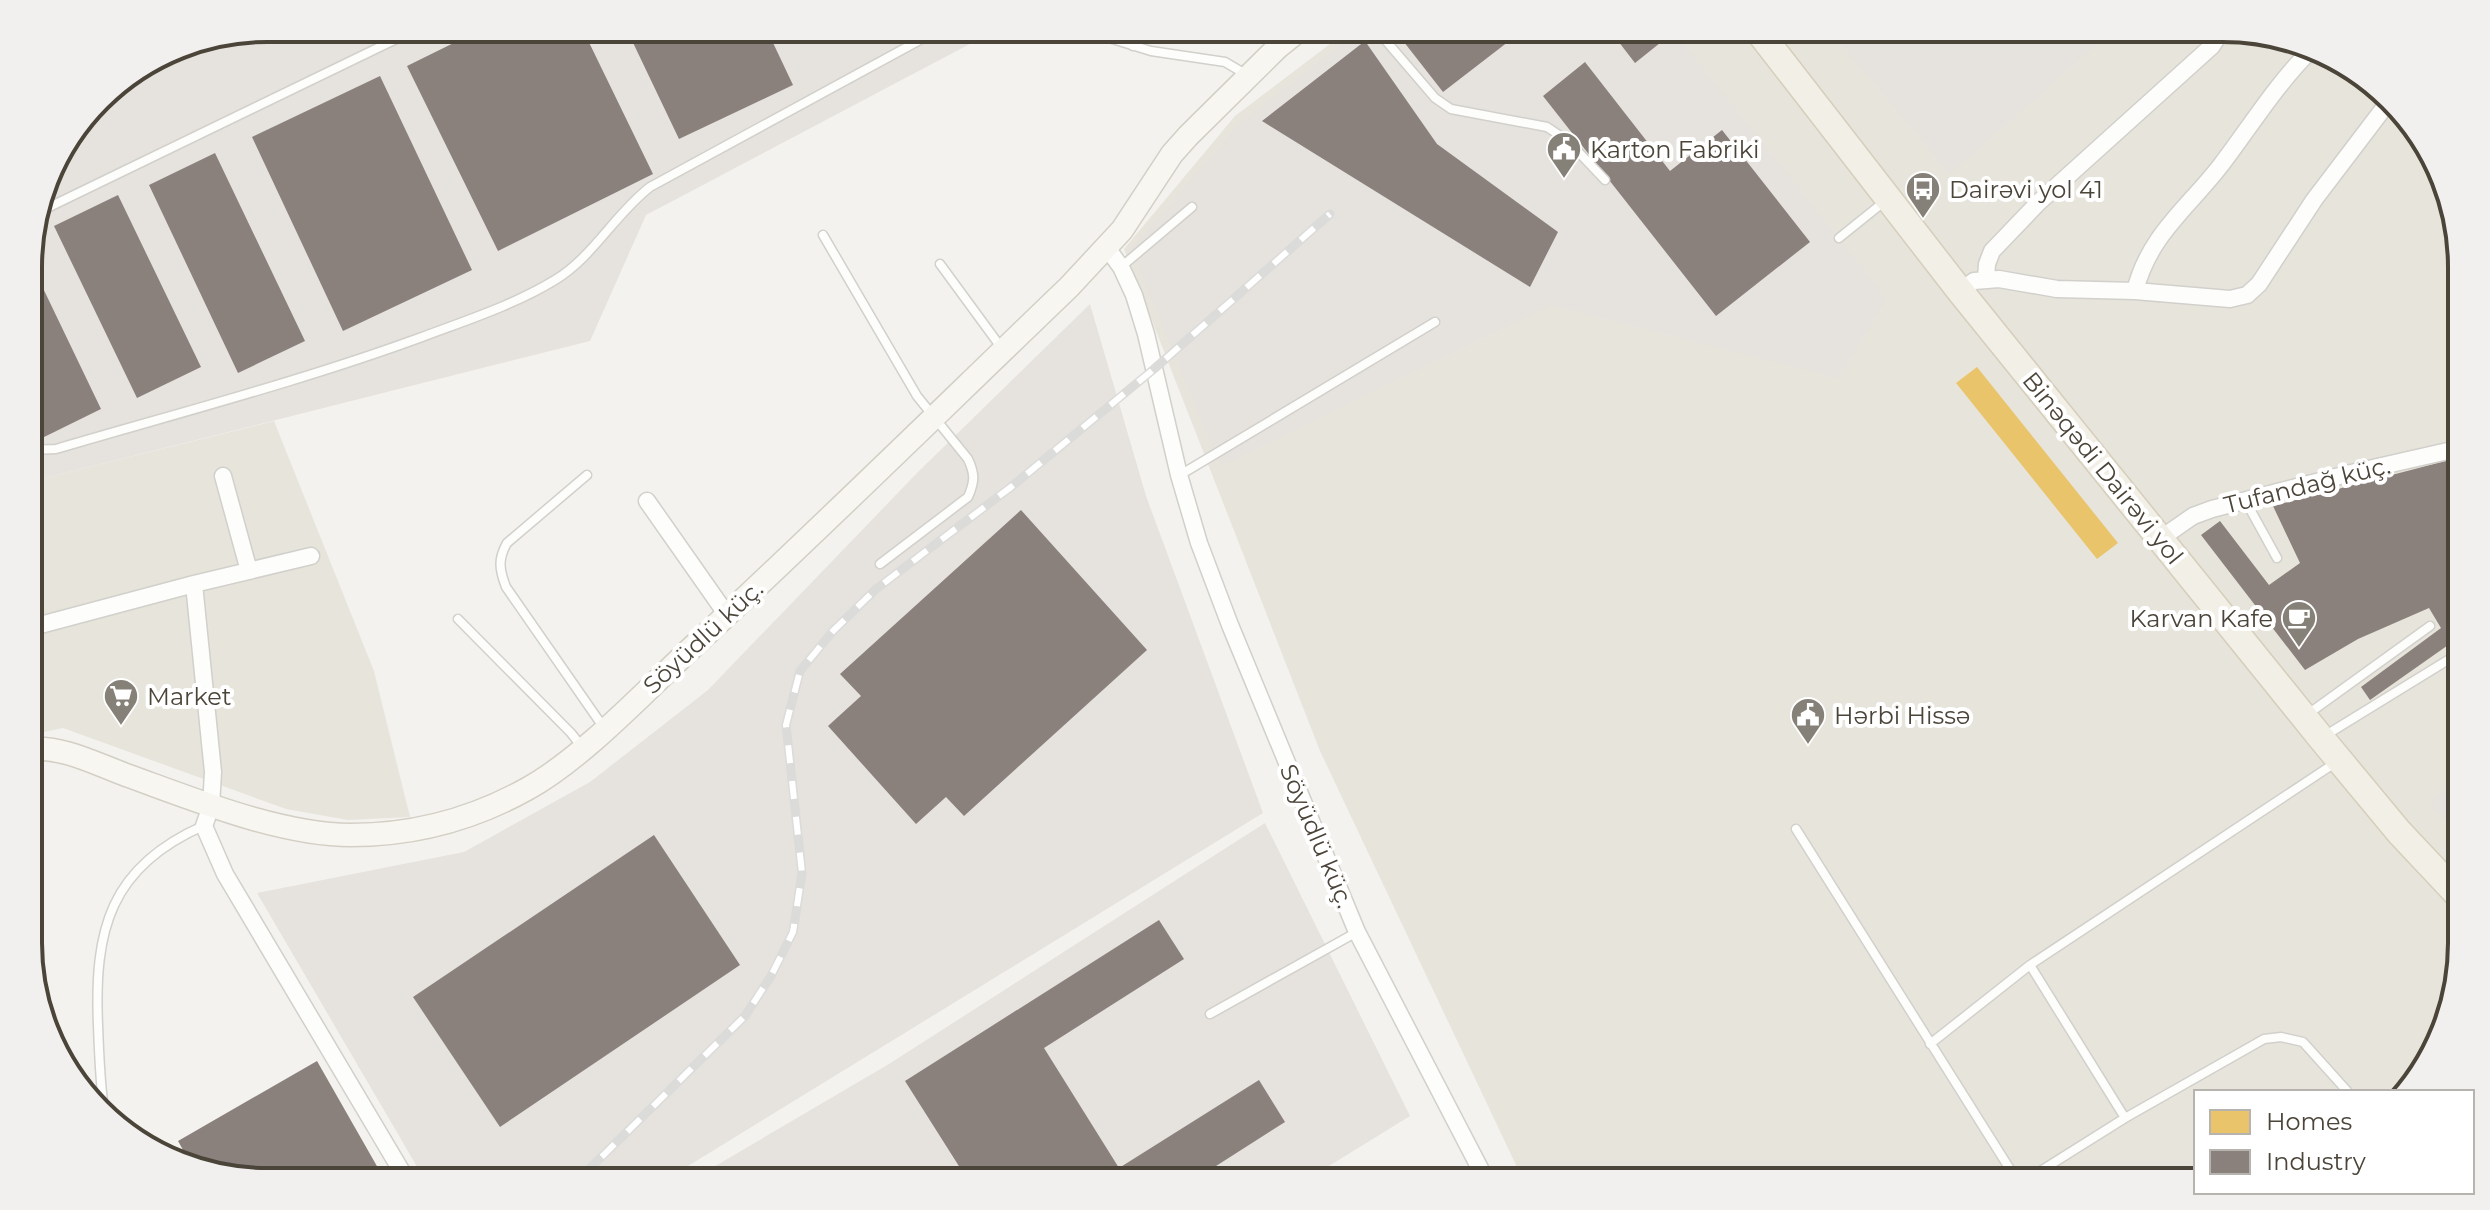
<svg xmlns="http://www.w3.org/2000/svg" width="2490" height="1210" viewBox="0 0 2490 1210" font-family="Montserrat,sans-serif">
<rect width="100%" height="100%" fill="#f4f2ee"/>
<path fill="#e7e4dc" d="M 1351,28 L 2223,28 L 2328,52 L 2421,134 L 2460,236 L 2462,943 L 2438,1048 L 2399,1092 L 2196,1092 L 2196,1182 L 1524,1182 L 1320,751 L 1124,249 L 1235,116 Z
M 274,421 L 374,671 L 410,817 L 348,820 L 286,809 L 63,728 L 30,735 L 29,482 Z"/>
<path fill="#e6e2de" d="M 267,28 L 1000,28 L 646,215 L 590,341 L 29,482 L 29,251 L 52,162 L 109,88 L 176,46 Z
M 1362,28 L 1671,28 L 1887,299 L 1838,378 L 1551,305 L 1220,466 L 1131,249 L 1240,123 Z
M 1828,28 L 2115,28 L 1950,174 Z
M 1090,304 L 1146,496 L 1263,813 L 662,1182 L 426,1182 L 257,893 L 464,852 L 590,782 L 708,690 L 918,472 Z
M 2462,774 L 2462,839 L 2429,803 Z
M 1265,823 L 1410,1116 L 1303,1182 L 688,1182 L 889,1064 Z"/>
<path fill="#e9c46a" d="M 1977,367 L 2118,543 L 2097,559 L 1956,383 Z"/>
<path fill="#8a817c" d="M 484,28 L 582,28 L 653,174 L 498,251 L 407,66 Z
M 626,28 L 766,28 L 793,85 L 679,139 Z
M 838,28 L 868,28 L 844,40 Z
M 1393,28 L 1526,28 L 1443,92 Z
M 1608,28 L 1648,28 L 1660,43 L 1635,63 Z
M 1365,41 L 1437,144 L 1558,232 L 1530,287 L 1262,121 Z
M 1585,62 L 1670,171 L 1722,130 L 1810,242 L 1716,316 L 1543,96 Z
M 380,76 L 472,270 L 343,331 L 252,137 Z
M 215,153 L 305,341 L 238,373 L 149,185 Z
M 118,195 L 201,367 L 137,398 L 54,226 Z
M 29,259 L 101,409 L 38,440 L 29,422 Z
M 2457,458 L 2461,465 L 2461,636 L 2370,700 L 2361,687 L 2441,628 L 2429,608 L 2358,639 L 2305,670 L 2201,535 L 2220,521 L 2269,585 L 2300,563 L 2273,506 Z
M 1021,510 L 1147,650 L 964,816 L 946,797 L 916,824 L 828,726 L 861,696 L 840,674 Z
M 654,835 L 740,965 L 500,1127 L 413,997 Z
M 1159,920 L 1184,959 L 1044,1048 L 1119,1168 L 1259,1080 L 1285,1122 L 1191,1182 L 969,1182 L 905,1081 Z
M 317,1061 L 386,1182 L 267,1182 L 191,1164 L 178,1141 Z"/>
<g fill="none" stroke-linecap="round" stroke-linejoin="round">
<defs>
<path id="lane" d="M 1077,28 L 1151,51 L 1225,62 L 1247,75
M 1375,28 L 1435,98 L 1451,109 L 1547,127 L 1568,141 L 1605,180
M 1133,46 L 1138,28
M 39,212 L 419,28
M 823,235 L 917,396 L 968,459 C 975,474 975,481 968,497 L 880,564
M 1839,238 L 1885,201
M 940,264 L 1003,350
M 1121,267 L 1192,207
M 29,450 L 56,449 C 178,413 302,381 422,337 C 467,320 514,305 555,280 C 593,257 615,214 650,187 L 942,28
M 587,475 L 507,543 C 498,559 499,569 506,587 L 604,728
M 1180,475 L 1435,322
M 2245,500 L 2277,558
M 458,619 L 571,733 L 582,747
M 2308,714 L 2430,626
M 2326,735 L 2461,652
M 1796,829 L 2018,1182
M 1210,1014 L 1357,932
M 1930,1044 L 2030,965 L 2335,763
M 104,1110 C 100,1082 99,1054 98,1025 C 94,930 110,867 203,826
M 2125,1118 L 2264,1039 L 2281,1037 L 2303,1042 L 2348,1092
M 2023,1182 L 2125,1118 L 2030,965"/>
<path id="street" d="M 1107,248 L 1121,267 L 1134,295 L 1146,334 L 1179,475 L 1199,543 L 1230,625 L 1357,932 L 1487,1182
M 1986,278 L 1987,264 L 1992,251 L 2039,202 L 2212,46 L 2219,35 L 2219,28
M 1960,291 L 1974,281 L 1999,279 L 2057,289 L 2135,291 L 2230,299 L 2247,295 L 2259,284 L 2314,200 L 2387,104
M 2135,291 C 2149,235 2188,208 2221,165 C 2250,127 2277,83 2312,49
M 223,476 L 249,571
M 647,501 L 727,615
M 2160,539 L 2193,516 L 2212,509 L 2351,473 L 2461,448
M 194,584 L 213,772 L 211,806 L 204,826 L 225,874 L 408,1182
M 29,628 L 194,584 L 311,556"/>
<path id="secondary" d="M 30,749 C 63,746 96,764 126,775 C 193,799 280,835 351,835 C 413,835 473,819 527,789 C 585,757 649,687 699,641 C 824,525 946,405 1069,287 L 1122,230 L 1172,154 L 1188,136 L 1277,48 L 1302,28"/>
<path id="primary" d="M 1756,28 L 1960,291 L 2321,738 L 2399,832 L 2462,899"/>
</defs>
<use href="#lane" stroke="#d2d0cb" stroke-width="11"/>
<use href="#street" stroke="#d2d0cb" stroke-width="19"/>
<use href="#secondary" stroke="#d3cfc5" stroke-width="25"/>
<use href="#primary" stroke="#d6cebb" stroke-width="29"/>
<use href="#lane" stroke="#fdfdfc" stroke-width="8"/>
<use href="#street" stroke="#fdfdfc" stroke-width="16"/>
<use href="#secondary" stroke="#f7f6f1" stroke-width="22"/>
<use href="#primary" stroke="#f2efe6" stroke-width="26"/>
<defs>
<path id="rail" d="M 576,1182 L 745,1016 L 771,976 L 793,932 L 802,873 L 786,725 L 800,671 L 833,631 L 876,589 L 1011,487 L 1154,369 L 1330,214"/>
</defs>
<use href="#rail" stroke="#dbdbda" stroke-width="9"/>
<use href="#rail" stroke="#fff" stroke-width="6" stroke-dasharray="18" stroke-linecap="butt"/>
</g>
<defs>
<symbol id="civic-pin" viewBox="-11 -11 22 30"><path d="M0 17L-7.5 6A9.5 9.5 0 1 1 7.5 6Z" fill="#868178" stroke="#fff"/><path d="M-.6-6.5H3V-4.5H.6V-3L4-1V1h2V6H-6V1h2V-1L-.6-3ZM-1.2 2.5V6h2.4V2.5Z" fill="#fff"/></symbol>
<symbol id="bus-pin" viewBox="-11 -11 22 30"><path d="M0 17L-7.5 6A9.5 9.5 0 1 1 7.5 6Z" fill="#868178" stroke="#fff"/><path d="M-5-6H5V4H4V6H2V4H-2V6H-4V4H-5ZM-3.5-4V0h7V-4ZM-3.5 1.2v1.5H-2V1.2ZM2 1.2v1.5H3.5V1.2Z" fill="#fff"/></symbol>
<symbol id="cafe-pin" viewBox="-11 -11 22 30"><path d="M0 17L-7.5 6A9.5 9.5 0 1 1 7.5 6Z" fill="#868178" stroke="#fff"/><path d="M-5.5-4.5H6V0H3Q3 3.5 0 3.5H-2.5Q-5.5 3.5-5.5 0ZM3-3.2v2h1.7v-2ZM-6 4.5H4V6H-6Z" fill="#fff"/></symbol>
<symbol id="supermarket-pin" viewBox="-11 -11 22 30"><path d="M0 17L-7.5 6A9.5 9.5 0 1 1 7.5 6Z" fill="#868178" stroke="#fff"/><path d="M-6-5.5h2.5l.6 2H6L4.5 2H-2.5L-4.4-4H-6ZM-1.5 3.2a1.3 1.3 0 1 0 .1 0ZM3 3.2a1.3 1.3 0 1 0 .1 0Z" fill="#fff"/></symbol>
</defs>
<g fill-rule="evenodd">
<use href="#civic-pin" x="1544" y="129" width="40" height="54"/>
<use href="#bus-pin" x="1903" y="169" width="40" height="54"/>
<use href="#cafe-pin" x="2279" y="598" width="40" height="54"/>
<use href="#supermarket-pin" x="101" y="676" width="40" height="54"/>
<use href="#civic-pin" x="1788" y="695" width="40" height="54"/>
</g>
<g text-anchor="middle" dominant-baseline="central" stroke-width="8" stroke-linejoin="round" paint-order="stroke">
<g font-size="24" fill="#4b4439" stroke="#fff" text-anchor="start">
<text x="1590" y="149">Karton Fabriki</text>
<text x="1949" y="189">Dairəvi yol 41</text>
<text x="2273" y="618" text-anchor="end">Karvan Kafe</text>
<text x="147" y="696">Market</text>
<text x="1834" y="715">Hərbi Hissə</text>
</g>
<g font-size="24" fill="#4b4439" stroke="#fff">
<text transform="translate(2103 468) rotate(51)">Binəqədi Dairəvi yol</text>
<text transform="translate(2307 485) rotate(-14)">Tufandağ küç.</text>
<text transform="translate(703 637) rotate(-43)">Söyüdlü küç.</text>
<text transform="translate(1317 836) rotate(67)">Söyüdlü küç.</text>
</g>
</g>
<path d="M0 0H2490V1210H0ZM267 42H2223A225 225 0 0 1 2448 267V943A225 225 0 0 1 2223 1168H267A225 225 0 0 1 42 943V267A225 225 0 0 1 267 42Z" fill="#f1f0ef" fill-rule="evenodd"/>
<path fill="none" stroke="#4b4439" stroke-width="4" d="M267 42H2223A225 225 0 0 1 2448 267V943A225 225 0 0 1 2223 1168H267A225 225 0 0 1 42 943V267A225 225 0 0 1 267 42Z"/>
<rect x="2194" y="1090" width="280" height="104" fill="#ffffff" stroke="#b7b4b0" stroke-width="2"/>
<rect x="2210" y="1110" width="40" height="24" fill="#e9c46a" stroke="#b7b4b0" stroke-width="2"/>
<text x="2266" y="1130" font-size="24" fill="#4b4439">Homes</text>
<rect x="2210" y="1150" width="40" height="24" fill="#8a817c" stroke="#b7b4b0" stroke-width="2"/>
<text x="2266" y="1170" font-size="24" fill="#4b4439">Industry</text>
</svg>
